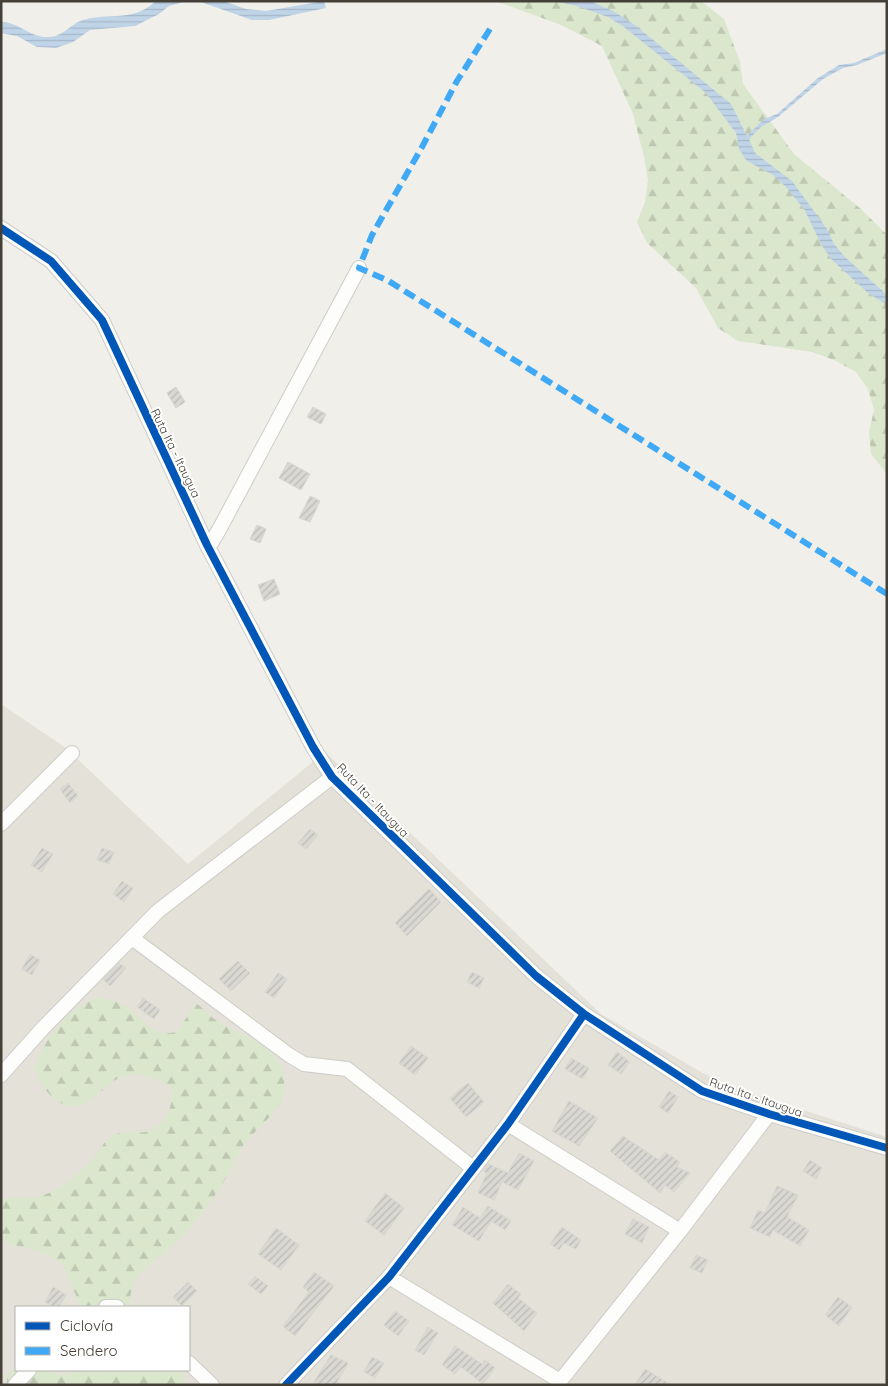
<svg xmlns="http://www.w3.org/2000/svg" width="888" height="1386" viewBox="0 0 888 1386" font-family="Quicksand,sans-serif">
<defs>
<pattern id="forest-firs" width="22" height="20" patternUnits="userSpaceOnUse" patternTransform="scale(1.25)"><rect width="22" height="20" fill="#dbe7cd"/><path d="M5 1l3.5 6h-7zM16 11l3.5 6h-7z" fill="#bdc7b1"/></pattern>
<pattern id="water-rules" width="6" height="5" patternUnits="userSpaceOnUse" patternTransform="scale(1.25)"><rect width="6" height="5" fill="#c0d4e8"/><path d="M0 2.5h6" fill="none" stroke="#a6b7c8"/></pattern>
<pattern id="building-hatch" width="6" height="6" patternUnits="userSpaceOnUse" patternTransform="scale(1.25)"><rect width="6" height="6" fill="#d9d8d3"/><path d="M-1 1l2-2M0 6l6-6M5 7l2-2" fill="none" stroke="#bbbab6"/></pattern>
</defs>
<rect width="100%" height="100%" fill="#f0efea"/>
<path fill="#e3e1d8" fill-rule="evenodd" d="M 1,704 L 66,748 L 188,864 L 325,752 L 601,1014 L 722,1084 L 887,1137 L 887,1385 L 1,1385 ZM 16,1307 L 189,1307 L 189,1370 L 16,1370 Z"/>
<path fill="url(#forest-firs)" d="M 496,1 L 701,1 L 724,19 L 740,62 L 743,84 L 794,154 L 861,209 L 887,235 L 887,474 L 871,454 L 869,432 L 874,410 L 868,389 L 856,372 L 834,360 L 812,352 L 738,341 L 718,328 L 696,288 L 647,243 L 637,222 L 645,202 L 648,180 L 644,157 L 633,114 L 602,46 L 561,25 Z
M 97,998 C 108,999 117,1001 127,1007 C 146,1020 150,1037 177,1032 L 196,1003 C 203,1008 207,1013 213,1018 C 238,1037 285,1045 284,1083 C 284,1088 285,1093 283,1098 C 274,1116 259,1126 247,1141 C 237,1152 232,1168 224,1181 C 211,1203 191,1229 172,1246 C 152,1265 130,1272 130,1304 L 134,1307 L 81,1307 L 63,1265 L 43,1252 L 10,1244 L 1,1239 L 1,1201 C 14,1192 28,1201 42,1196 C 65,1187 81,1172 97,1154 C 101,1149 105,1140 111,1136 C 121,1130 134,1134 145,1132 C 166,1128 174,1105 172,1087 C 156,1079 143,1071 124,1076 C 101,1083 88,1117 61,1103 C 47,1095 41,1084 34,1070 C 43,1041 67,1008 97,998 Z
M 16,1367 L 16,1370 L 44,1370 L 65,1376 L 74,1370 L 182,1370 L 184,1385 L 7,1385 C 6,1377 10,1371 16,1367 Z"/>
<path fill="url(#water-rules)" d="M 156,1 L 187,1 L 169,6 L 159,14 L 135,26 L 90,30 L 73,42 L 56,48 L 37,47 L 17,36 L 1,33 L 1,22 C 18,22 29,36 45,37 C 64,38 68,25 83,20 C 110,12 132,23 156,1 Z
M 198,1 L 223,1 L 246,9 L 266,11 L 324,1 L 326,8 L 269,20 L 252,20 Z
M 554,1 L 590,1 L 613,11 L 635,25 L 731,104 L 747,136 L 764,119 L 777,114 L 818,78 L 839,65 L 854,63 L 887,49 L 887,53 L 857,65 L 843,68 L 823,79 L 778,117 L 761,127 L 749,139 L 755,153 L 792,181 L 827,229 L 834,244 L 845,257 L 887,295 L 887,305 L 868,293 L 831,259 L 821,244 L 804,209 L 785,186 L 773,175 L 747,161 L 739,149 L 736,133 L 706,93 L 624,27 L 608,17 L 577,6 Z"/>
<path fill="url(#building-hatch)" stroke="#d8d6d0" d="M 176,387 L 185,402 L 176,408 L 167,393 Z
M 313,407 L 326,414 L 321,424 L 307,417 Z
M 288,462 L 310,474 L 301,490 L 279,478 Z
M 310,496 L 320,501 L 310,522 L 299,518 Z
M 257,525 L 266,529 L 260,543 L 250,539 Z
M 274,579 L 280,594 L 264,601 L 258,585 Z
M 68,783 L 78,796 L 70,803 L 60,789 Z
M 310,829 L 318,835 L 306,849 L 298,843 Z
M 42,848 L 53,854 L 42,872 L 31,865 Z
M 102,848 L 114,852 L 109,864 L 97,860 Z
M 122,881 L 133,888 L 124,902 L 113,894 Z
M 429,889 L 441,902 L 407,936 L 395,923 Z
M 30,954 L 40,960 L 32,975 L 22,969 Z
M 238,961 L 250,973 L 231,991 L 219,979 Z
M 119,963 L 126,968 L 110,986 L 103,979 Z
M 472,972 L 484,978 L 479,988 L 467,982 Z
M 278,973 L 287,979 L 274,998 L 265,992 Z
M 143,998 L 160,1010 L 154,1019 L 137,1007 Z
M 411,1046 L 428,1058 L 415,1075 L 399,1063 Z
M 617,1052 L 630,1062 L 621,1074 L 608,1065 Z
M 571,1058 L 589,1068 L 583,1079 L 565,1069 Z
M 468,1083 L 484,1102 L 466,1117 L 450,1098 Z
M 669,1091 L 678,1097 L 668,1113 L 659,1107 Z
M 569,1101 L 598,1118 L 579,1146 L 552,1131 Z
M 623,1136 L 659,1160 L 665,1152 L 680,1162 L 677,1167 L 690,1173 L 674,1192 L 665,1185 L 660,1193 L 610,1151 Z
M 519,1153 L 534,1161 L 518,1190 L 502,1182 L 494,1200 L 478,1193 L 487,1173 L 483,1171 L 488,1164 L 508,1173 Z
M 810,1160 L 822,1168 L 816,1179 L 803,1171 Z
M 777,1186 L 798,1195 L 787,1217 L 809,1230 L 800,1246 L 773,1230 L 770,1237 L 750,1228 L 758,1210 L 765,1213 Z
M 385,1193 L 404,1208 L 384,1235 L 365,1221 Z
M 488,1206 L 511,1221 L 505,1230 L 491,1221 L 479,1241 L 452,1225 L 463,1207 L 480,1218 Z
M 633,1219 L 649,1227 L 642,1243 L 625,1234 Z
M 562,1227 L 581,1240 L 576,1249 L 564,1243 L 559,1250 L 550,1244 Z
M 276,1228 L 299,1245 L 281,1270 L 258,1254 Z
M 696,1255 L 708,1260 L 702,1273 L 690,1268 Z
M 314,1272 L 334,1286 L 295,1336 L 283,1326 L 309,1292 L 303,1287 Z
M 255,1276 L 268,1286 L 261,1294 L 248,1284 Z
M 188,1282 L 197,1291 L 182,1306 L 173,1297 Z
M 508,1284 L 521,1294 L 518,1298 L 537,1313 L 524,1331 L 493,1303 Z
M 53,1287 L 66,1295 L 59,1307 L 54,1307 L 45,1302 Z
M 838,1297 L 852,1307 L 839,1326 L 825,1315 Z
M 395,1311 L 409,1321 L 398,1336 L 384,1325 Z
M 428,1327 L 438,1333 L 424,1355 L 415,1350 Z
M 455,1346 L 482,1364 L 485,1360 L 495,1368 L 483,1384 L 461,1367 L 455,1374 L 442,1365 Z
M 331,1355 L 348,1363 L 337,1382 L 342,1385 L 312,1385 Z
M 372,1357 L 384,1363 L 375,1378 L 364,1372 Z
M 645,1369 L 671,1385 L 635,1385 Z"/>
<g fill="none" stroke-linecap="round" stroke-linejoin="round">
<defs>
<path id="minor" d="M 1,228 L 51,261 L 102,320 L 207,545 L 313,747 L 332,777 L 536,976 L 584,1014 L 702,1091 L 769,1114 L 887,1148
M 207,545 L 212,542 L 220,528 L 359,268
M 1,824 L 72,753
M 132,938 L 289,1055 L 304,1064 L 347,1069 L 473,1168
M 1,1075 L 43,1028 L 158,911 L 332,777
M 508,1124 L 680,1231
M 389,1277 L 560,1381
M 106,1307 L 117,1307
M 189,1363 L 212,1385
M 15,1385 L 29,1370
M 286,1385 L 389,1277 L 508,1124 L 584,1014
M 557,1385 L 680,1231 L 769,1114"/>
</defs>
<use href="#minor" stroke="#cdccc8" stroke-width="16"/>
<use href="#minor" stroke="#fdfdfc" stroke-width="14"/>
<path stroke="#3fa9f5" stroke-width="6" stroke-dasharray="12 6" stroke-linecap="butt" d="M 490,29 L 457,81 L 422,147 L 372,235 L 359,268 L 387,280 L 887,594"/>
<defs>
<path id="cycleway" d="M 1,228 L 51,261 L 102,320 L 207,545 L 313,747 L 332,777 L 536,976 L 584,1014 L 702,1091 L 769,1114 L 887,1148
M 286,1385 L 389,1277 L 508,1124 L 584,1014"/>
</defs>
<use href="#cycleway" stroke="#fff" stroke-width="11"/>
<use href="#cycleway" stroke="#0057b8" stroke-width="8"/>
</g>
<g text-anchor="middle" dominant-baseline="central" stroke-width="4" stroke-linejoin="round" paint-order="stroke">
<g font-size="12" fill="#444037" stroke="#fff">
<text transform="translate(176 453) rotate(64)">Ruta Ita - Itaugua</text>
<text transform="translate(373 800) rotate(46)">Ruta Ita - Itaugua</text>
<text transform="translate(756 1097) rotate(19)">Ruta Ita - Itaugua</text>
</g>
</g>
<rect width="888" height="1386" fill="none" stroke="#444037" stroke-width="5"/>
<rect x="15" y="1306" width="175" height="65" fill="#ffffff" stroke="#b4b3af"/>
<rect x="25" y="1322" width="25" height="8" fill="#0057b8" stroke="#b4b3af"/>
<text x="60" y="1331" font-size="15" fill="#444037">Ciclovía</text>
<rect x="25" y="1347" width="25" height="8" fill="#3fa9f5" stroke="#b4b3af"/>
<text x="60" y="1356" font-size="15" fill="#444037">Sendero</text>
</svg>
